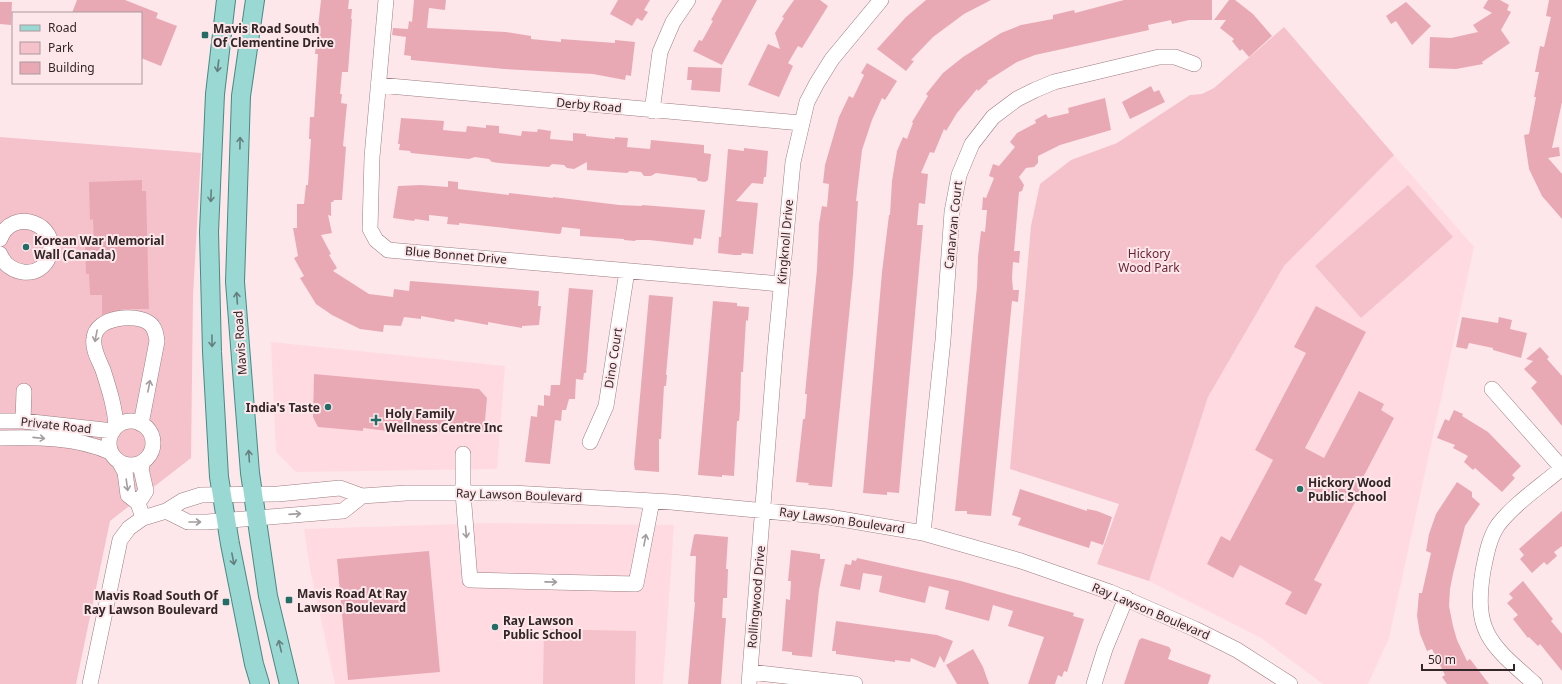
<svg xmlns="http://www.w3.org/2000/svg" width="1562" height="684" viewBox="0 0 1562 684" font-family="'Noto Sans',sans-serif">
<rect width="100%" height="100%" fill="#fde7ea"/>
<path fill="#ffdbe1" d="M 1394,155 L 1474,247 L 1389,638 L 1368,684 L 1323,684 L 1261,638 L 1149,581 L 1208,397 L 1284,266 Z
M 271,342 L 505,366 L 497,469 L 296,472 L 276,452 Z
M 488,523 L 674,525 L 663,684 L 335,684 L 310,569 L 304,529 Z"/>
<path fill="#f5c2cb" d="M 1284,27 L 1394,155 L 1284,266 L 1208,397 L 1149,581 L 1097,564 L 1119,504 L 1010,469 L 1031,226 L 1040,184 L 1071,160 L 1117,143 L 1190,95 L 1202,94 L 1214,88 Z
M 0,137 L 201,153 L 193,296 L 191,458 L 110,521 L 76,684 L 0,684 Z
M 1408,185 L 1453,237 L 1361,318 L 1315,266 Z
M 544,629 L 636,631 L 635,684 L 543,684 Z"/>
<path fill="#e9a9b4" d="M 77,0 L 125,0 L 158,13 L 156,18 L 177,26 L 161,66 L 141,58 L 141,13 L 72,13 Z
M 321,0 L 349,0 L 348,9 L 352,9 L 351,19 L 352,19 L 348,72 L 342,72 L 340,94 L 342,94 L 341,103 L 347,104 L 343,146 L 346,147 L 342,200 L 334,200 L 333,202 L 331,202 L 331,216 L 328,215 L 332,233 L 321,235 L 331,254 L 329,255 L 337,268 L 333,271 L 369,294 L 393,297 L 394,289 L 409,291 L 410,281 L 539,291 L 538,306 L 541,306 L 539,325 L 522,326 L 522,328 L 488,322 L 488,325 L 455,319 L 454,322 L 421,316 L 421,319 L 404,317 L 401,326 L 384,325 L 383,332 L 360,329 L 332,315 L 316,304 L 300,278 L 304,276 L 294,258 L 298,256 L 293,228 L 297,228 L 297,204 L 304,204 L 306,185 L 308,185 L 311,139 L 309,139 L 310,117 L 314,117 L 318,54 L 315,54 Z
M 414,0 L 446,0 L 445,10 L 429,8 L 427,28 L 506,32 L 531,36 L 531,39 L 561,42 L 561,39 L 615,43 L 615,40 L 635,42 L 631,76 L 626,75 L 625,80 L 593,74 L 504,69 L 411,60 L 411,56 L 404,55 L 406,37 L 392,35 L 393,28 L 408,29 L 409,21 L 412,22 Z
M 618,0 L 650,0 L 644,10 L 648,12 L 642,21 L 637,18 L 632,26 L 610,14 Z
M 722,0 L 757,0 L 722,65 L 693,51 L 699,40 L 702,41 L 713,21 L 711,20 Z
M 794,0 L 820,0 L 828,6 L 802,48 L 798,46 L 788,63 L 793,66 L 779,97 L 748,85 L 768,44 L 780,49 L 775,33 L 784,18 L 782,17 Z
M 926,0 L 991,0 L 964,14 L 933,37 L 911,60 L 914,61 L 906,71 L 877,49 L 906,17 Z
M 1124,0 L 1212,0 L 1212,20 L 1189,20 L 1172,24 L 1171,20 L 1148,25 L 1149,30 L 1035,55 L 1017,62 L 987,81 L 988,82 L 978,91 L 977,89 L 957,113 L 946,131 L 944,129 L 934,153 L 930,152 L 921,173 L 928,174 L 925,204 L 919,203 L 917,225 L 923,225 L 899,493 L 887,492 L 887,495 L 863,493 L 882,272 L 889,215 L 890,215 L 892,181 L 897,151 L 903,137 L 907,139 L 913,123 L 912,122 L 928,96 L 926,94 L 943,73 L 963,57 L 1001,33 L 1021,25 L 1053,19 L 1053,15 L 1074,10 L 1075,13 Z
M 1229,0 L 1235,0 L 1253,14 L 1272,36 L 1249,57 L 1242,49 L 1240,51 L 1232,41 L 1234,39 L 1220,28 L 1226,20 L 1214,20 Z
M 1488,0 L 1500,0 L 1509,5 L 1507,10 L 1511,12 L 1501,30 L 1510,43 L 1482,62 L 1483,64 L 1456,69 L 1429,68 L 1430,37 L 1451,38 L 1478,32 L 1473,25 L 1492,13 L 1483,8 Z
M 1549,0 L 1562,0 L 1562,102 L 1552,148 L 1559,147 L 1560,156 L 1548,158 L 1562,174 L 1562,219 L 1542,196 L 1529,169 L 1524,135 L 1529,134 L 1536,97 L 1534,97 L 1539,72 L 1535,72 L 1540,46 L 1544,47 L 1551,17 L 1546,16 Z
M 0,2 L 12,2 L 11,25 L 0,24 Z
M 1406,2 L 1431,26 L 1412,45 L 1396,21 L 1391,24 L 1386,16 Z
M 867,63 L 897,81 L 885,100 L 882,98 L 872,120 L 862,150 L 856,201 L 858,201 L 853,275 L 832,487 L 808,485 L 809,483 L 796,482 L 803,419 L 805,419 L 807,394 L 805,394 L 817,269 L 819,224 L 822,206 L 827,207 L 829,184 L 823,183 L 825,165 L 839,117 L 849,96 L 853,98 L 864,75 L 861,73 Z
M 688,67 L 722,68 L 720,92 L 691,90 L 692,80 L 687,80 Z
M 1151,86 L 1154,92 L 1159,90 L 1165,102 L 1130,119 L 1122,102 Z
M 1105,98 L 1111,130 L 1060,145 L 1038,156 L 1038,163 L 1034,167 L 1026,168 L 1019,177 L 1024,185 L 1022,191 L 1019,192 L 1014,251 L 1020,251 L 1019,263 L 1013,262 L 1012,278 L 1013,290 L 1019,290 L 1018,302 L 1012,301 L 991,516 L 967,514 L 967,511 L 955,511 L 977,286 L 978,257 L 981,231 L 985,232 L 987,210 L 982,210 L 983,197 L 986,198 L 994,178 L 989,176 L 993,164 L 999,166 L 1015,147 L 1010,142 L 1017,133 L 1036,123 L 1035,120 L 1046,114 L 1048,118 L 1069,113 L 1068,108 Z
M 401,118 L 444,121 L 443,130 L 453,131 L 466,132 L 467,126 L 486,128 L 486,125 L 499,126 L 499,133 L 521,136 L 522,131 L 537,132 L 538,129 L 551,131 L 550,139 L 573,141 L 573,133 L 586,134 L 586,136 L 615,139 L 615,137 L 628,138 L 627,147 L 650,149 L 651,140 L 704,145 L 704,153 L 711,154 L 708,180 L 705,182 L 698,181 L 696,178 L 656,173 L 651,176 L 644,176 L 641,172 L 630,171 L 627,173 L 587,170 L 587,162 L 574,169 L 567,168 L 564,165 L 552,164 L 549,167 L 499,163 L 492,162 L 489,159 L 475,157 L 469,159 L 411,153 L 410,151 L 399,150 L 400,144 L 398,144 Z
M 744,148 L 768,151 L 766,177 L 764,177 L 763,184 L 752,183 L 736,201 L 758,203 L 753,254 L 742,253 L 741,255 L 734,255 L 718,253 L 719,237 L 721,237 L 728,149 L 744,151 Z
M 142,180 L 142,191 L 146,191 L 149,309 L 125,309 L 102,315 L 102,295 L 90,295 L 89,274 L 86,274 L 85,244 L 94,243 L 93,219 L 90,220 L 89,182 Z
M 448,181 L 458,182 L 458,189 L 484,192 L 509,195 L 509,193 L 553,198 L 553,197 L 619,205 L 642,206 L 642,205 L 705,210 L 701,239 L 694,238 L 693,245 L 649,240 L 636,240 L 635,241 L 624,240 L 624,239 L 580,236 L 580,229 L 562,227 L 561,233 L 559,234 L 459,223 L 459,225 L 447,224 L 448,217 L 429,215 L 429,221 L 415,219 L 414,221 L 393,218 L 398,186 L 421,185 L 448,187 Z
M 569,288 L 593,290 L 586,373 L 584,373 L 583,380 L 576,379 L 575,399 L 569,399 L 566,410 L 562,410 L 561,421 L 555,420 L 550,464 L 525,462 L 531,416 L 537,417 L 538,405 L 544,406 L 544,395 L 550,396 L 551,385 L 560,385 Z
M 649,295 L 673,297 L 666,375 L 667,375 L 666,386 L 664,386 L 661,439 L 659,439 L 659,472 L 635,470 L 634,464 Z
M 713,301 L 737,303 L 737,306 L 749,307 L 748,321 L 746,320 L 743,372 L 741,372 L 740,410 L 739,421 L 737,421 L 734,476 L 722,475 L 722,477 L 698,475 Z
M 1316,306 L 1366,332 L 1305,448 L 1324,458 L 1359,391 L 1384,404 L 1381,410 L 1394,418 L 1358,487 L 1362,489 L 1314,580 L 1322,584 L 1306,615 L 1285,604 L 1292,592 L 1240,565 L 1233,578 L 1207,564 L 1221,536 L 1230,541 L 1273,460 L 1255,450 L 1306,353 L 1294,347 Z
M 1462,317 L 1498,323 L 1499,317 L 1512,320 L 1510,329 L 1527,333 L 1521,358 L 1493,350 L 1493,348 L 1469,343 L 1467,349 L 1456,347 Z
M 1540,347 L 1549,357 L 1547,359 L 1562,376 L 1562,426 L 1531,388 L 1537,382 L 1524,369 L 1533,361 L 1526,359 Z
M 314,374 L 479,389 L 487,398 L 484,432 L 441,429 L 441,432 L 404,429 L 404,433 L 363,428 L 363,431 L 318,427 L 313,417 Z
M 1454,410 L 1463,414 L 1462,416 L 1488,432 L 1521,466 L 1512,475 L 1515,478 L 1502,492 L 1475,468 L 1473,470 L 1464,462 L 1468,456 L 1453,448 L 1455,445 L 1437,438 L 1445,419 L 1449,421 Z
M 1457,482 L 1472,492 L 1472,497 L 1480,504 L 1465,526 L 1453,574 L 1450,589 L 1449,606 L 1453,626 L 1457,640 L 1467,661 L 1470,659 L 1489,684 L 1447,684 L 1442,677 L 1445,675 L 1432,649 L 1427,651 L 1420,634 L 1417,616 L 1419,593 L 1422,593 L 1431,553 L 1426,551 L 1429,534 L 1436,514 Z
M 1020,489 L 1087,511 L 1087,509 L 1097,511 L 1112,517 L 1103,545 L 1091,541 L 1089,548 L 1018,525 L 1021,518 L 1012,515 Z
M 1562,511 L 1562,546 L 1554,552 L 1557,556 L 1547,565 L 1544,562 L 1532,573 L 1520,559 L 1524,555 L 1519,549 Z
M 696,534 L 728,537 L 726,569 L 728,569 L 727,598 L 723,598 L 722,618 L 726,618 L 721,684 L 688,684 L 695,602 L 694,602 L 696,556 L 690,556 L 694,535 Z
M 791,550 L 820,554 L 820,559 L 825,559 L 819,590 L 812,657 L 792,655 L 792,652 L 782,651 L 786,599 L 790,600 L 791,581 L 788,581 Z
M 429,551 L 440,672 L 348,680 L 337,559 Z
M 857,558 L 961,581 L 1074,613 L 1073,616 L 1084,619 L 1067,672 L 1064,671 L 1062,677 L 1058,675 L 1055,684 L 1028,684 L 1044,637 L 1008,626 L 1013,611 L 993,605 L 989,621 L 945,609 L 949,591 L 929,586 L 925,603 L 879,592 L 882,576 L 863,573 L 860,590 L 840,586 L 845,564 L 851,565 L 852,560 L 856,561 Z
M 1523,581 L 1553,619 L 1551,621 L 1562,634 L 1562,671 L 1540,644 L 1538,646 L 1529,637 L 1528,638 L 1513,619 L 1518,615 L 1507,603 L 1513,598 L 1509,594 Z
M 836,621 L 937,635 L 953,641 L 944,663 L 940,656 L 935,668 L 911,658 L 910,662 L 895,660 L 895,662 L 836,654 L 836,651 L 832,651 Z
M 1142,638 L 1169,647 L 1171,650 L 1168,659 L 1211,675 L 1208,684 L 1124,684 L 1139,640 Z
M 973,649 L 983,667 L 989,684 L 957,684 L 946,665 Z"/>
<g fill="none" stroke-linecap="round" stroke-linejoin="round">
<defs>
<path id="minor" d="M 386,0 L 372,157 L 370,229 L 376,240 L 388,250 L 781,284
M 378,85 L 801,123
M 652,111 L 660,52 L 673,22 L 688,0
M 0,239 C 12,206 61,224 49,256 C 41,280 8,276 0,254
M 1492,389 L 1562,468
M 0,421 L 23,421 L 113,431
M 23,421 L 24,391
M109 443a22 22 0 1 1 44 0a22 22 0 1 1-44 0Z
M 116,427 C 115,407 109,389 103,370 C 99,360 92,349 94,338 C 96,317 135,313 149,323 C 155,327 156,334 157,341 L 141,424
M 0,438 C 36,437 77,437 110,452
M 590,442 L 606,406 L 627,271
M 463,454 L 463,493 L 470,580 L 636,584 L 652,501
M 120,463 L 125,472 L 128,495 L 138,503 L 143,518
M 138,503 L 146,491 L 141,469 L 143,462
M 166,511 L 188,522 L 207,522 L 343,511 L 362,496
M 923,533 L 943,340 L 952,212 L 959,175 L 972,144 L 993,117 L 1017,99 L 1035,90 L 1054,82 L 1159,57 L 1175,57 L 1194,64
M 750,672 L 855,684
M 90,684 L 120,540 L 129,528 L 143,518 L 166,511 L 182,501 L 201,495 L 278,494 L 340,488 L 362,496 L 406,493 L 512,493 L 671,502 L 829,517 L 923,533 L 1021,561 L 1110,592 L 1195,629 L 1237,650 L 1290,684
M 749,684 L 775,352 L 793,162 L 807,102 L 817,83 L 832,59 L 881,0
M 1094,684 L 1105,649 L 1126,598
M 1535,684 C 1491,645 1473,633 1483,571 C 1486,556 1489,538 1498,525 C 1515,503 1541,486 1562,468"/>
<path id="major" d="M 226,0 L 215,94 L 209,232 L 212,352 L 219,477 L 230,544 L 254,664 L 260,684
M 255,0 L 241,96 L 235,282 L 250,473 L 268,596 L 289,684"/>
</defs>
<use href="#minor" stroke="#9d7d82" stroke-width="16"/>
<use href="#major" stroke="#498984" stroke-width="20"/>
<use href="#minor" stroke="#fff" stroke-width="15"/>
<use href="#major" stroke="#99d8d3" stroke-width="18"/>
</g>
<defs><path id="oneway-shaft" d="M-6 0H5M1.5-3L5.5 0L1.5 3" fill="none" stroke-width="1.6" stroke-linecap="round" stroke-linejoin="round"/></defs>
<g stroke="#667f7e">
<use href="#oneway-shaft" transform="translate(218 66) rotate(97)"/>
<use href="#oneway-shaft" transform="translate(240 143) rotate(-89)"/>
<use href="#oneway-shaft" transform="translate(211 196) rotate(92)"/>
<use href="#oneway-shaft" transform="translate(237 298) rotate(-94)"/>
<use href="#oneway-shaft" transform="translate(212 341) rotate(89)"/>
<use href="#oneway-shaft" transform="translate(249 456) rotate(-94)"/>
<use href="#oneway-shaft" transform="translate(233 559) rotate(79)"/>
<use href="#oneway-shaft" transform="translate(280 646) rotate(-103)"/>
</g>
<g stroke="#a39d9e">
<use href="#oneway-shaft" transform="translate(96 336) rotate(101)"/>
<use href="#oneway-shaft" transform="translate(149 386) rotate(-79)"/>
<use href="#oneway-shaft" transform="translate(39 438) rotate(6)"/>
<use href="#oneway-shaft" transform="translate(127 485) rotate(82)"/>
<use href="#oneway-shaft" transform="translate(295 514) rotate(-4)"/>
<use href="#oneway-shaft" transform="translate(195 522)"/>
<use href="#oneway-shaft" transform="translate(466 532) rotate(85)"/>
<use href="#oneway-shaft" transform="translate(645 540) rotate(-79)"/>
<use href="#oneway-shaft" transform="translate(551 582) rotate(1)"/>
</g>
<g fill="#246d67" stroke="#fde7ea" stroke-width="1.5">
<rect x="201" y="31" width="8" height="8" rx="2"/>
<circle cx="26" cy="247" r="4"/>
<circle cx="328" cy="407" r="4"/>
<path d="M374 414h4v4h4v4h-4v4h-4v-4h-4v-4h4z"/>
<circle cx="1300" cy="489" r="4"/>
<rect x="285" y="596" width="8" height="8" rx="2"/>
<rect x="222" y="598" width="8" height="8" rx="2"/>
<circle cx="495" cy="627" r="4"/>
</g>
<g text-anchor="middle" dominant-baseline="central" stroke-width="4" stroke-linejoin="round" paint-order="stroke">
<g font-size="12" font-weight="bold" fill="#332628" stroke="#fde7ea" text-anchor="start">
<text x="213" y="28">Mavis Road South<tspan x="213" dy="14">Of Clementine Drive</tspan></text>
<text x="34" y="240">Korean War Memorial<tspan x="34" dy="14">Wall (Canada)</tspan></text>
<text x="320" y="407" text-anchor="end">India's Taste</text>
<text x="385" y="413">Holy Family<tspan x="385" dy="14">Wellness Centre Inc</tspan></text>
<text x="1308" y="482">Hickory Wood<tspan x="1308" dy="14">Public School</tspan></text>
<text x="297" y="593">Mavis Road At Ray<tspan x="297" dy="14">Lawson Boulevard</tspan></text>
<text x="218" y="595" text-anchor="end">Mavis Road South Of<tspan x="218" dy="14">Ray Lawson Boulevard</tspan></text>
<text x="503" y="620">Ray Lawson<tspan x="503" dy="14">Public School</tspan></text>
</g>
<g font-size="12" fill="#332628" stroke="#fde7ea">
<text transform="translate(589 105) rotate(5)">Derby Road</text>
<text transform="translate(953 225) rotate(-84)">Canarvan Court</text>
<text transform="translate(785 242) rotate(-85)">Kingknoll Drive</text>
<text transform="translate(456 255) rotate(5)">Blue Bonnet Drive</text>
<text transform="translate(240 343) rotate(-94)">Mavis Road</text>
<text transform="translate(613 358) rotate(-81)">Dino Court</text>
<text transform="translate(56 425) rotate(6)">Private Road</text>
<text transform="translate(519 495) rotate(2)">Ray Lawson Boulevard</text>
<text transform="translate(842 520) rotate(8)">Ray Lawson Boulevard</text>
<text transform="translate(756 597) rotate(-85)">Rollingwood Drive</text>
<text transform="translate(1151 611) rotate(23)">Ray Lawson Boulevard</text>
</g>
<g font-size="12" fill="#6d2337" stroke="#fde7ea">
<text x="1149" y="253">Hickory<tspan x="1149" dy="14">Wood Park</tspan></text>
</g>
</g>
<rect x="12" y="12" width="130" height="72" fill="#fde7ea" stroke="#ac9a9c"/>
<rect x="20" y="25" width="20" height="6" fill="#99d8d3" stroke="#ac9a9c"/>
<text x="48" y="32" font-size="12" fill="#332628">Road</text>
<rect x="20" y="42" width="20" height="12" fill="#f5c2cb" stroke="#ac9a9c"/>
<text x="48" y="52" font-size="12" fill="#332628">Park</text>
<rect x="20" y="62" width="20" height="12" fill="#e9a9b4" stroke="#ac9a9c"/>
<text x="48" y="72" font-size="12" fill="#332628">Building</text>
<path d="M1422 664v6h92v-6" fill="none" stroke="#332628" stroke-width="2"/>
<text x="1428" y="664" font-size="12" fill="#332628" stroke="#fde7ea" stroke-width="3" paint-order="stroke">50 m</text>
</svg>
